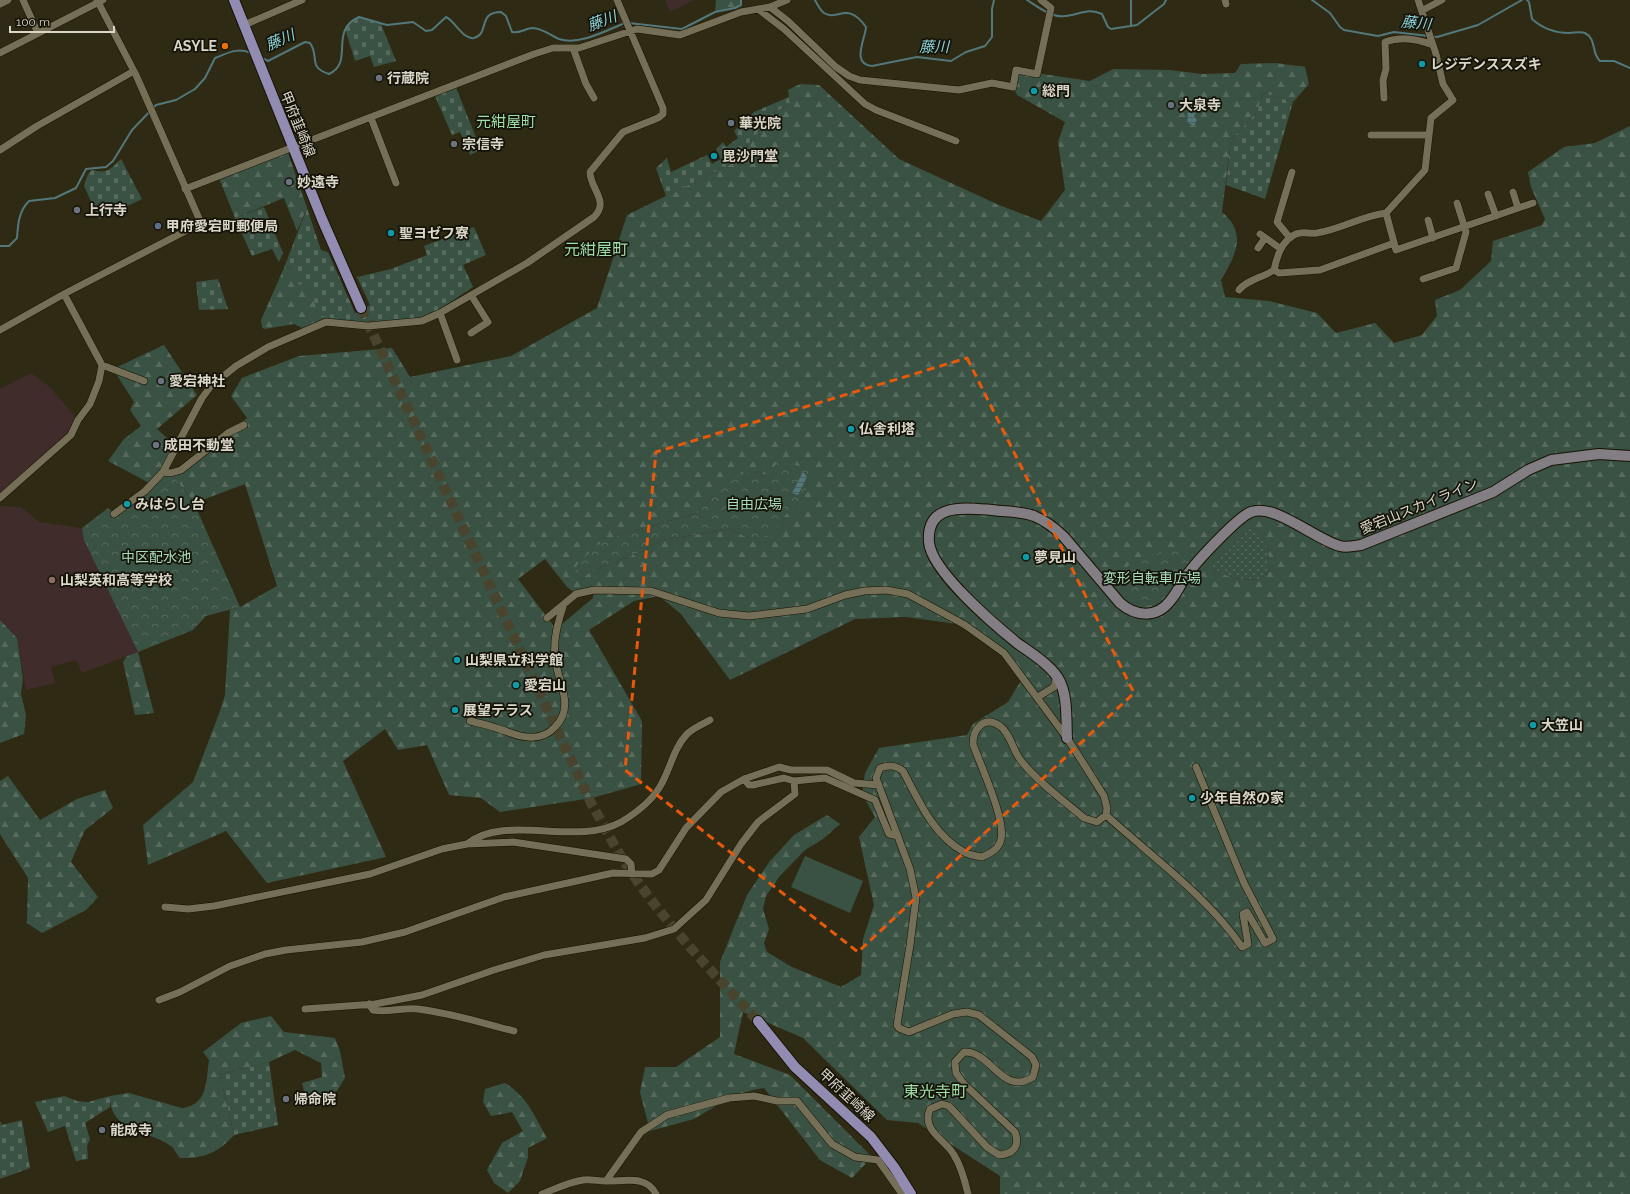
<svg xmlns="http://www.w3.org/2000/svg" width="1630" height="1194" viewBox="0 0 1630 1194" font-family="Raleway,'Noto Sans JP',sans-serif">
<defs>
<pattern id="grass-dots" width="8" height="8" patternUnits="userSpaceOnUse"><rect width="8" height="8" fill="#3a5243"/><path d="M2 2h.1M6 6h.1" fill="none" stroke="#566a5d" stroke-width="1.8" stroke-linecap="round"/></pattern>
<pattern id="forest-firs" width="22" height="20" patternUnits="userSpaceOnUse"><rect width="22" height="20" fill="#3a5243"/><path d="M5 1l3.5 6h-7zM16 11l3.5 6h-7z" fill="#566a5d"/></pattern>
<pattern id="cemetery-stones" width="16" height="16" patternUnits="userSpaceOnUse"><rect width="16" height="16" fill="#3a5243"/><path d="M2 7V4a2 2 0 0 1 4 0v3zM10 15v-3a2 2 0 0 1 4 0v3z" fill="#566a5d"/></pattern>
<pattern id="park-crowns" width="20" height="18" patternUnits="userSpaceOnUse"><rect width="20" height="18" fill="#3a5243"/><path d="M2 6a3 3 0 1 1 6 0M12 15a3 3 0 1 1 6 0" fill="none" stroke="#566a5d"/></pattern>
<pattern id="water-rules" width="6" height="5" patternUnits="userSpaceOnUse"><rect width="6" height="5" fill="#53787b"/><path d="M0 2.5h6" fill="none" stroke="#4b5f5f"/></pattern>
</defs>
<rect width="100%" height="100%" fill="#2f2a13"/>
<path fill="#402c2a" d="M 665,0 L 694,0 L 670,12 Z
M 31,373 L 50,387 L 78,420 L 76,428 L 0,498 L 0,389 Z
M 0,506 L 21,507 L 39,522 L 82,528 L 85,540 L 138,652 L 82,673 L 76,660 L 51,667 L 55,683 L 26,690 L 17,638 L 0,620 Z"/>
<path fill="url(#grass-dots)" d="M 1253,528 C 1269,534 1268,556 1270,571 L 1258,580 L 1241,579 L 1213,572 L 1212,563 L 1237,542 L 1248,529 Z"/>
<path fill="url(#forest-firs)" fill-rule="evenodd" d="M 716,0 L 741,0 L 741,5 L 735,8 L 715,12 Z
M 1276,63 L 1305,67 L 1309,84 L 1293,102 L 1263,93 L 1257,112 L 1231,140 L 1222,212 C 1248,234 1235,256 1221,280 L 1225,297 L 1269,301 L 1317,313 L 1336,333 L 1375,323 L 1394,343 L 1422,335 L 1437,316 L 1435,300 L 1460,290 L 1491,261 L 1493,241 L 1542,225 L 1545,219 L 1531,187 L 1528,172 L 1564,147 L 1595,143 L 1630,126 L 1630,1194 L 1000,1194 L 1000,1176 L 918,1123 L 887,1120 L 803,1038 L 743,1012 L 734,1054 L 790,1075 L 872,1157 L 852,1178 L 820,1160 L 764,1088 L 753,1090 L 729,1098 L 694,1119 L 650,1131 L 640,1092 L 645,1067 L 676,1067 L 720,1037 L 720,962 L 747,895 L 770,861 L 794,835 L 827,815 L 840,824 L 823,839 L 805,850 L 779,877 L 766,896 L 763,909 L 769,929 L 764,943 L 767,952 L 792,967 L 841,987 L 861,975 L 863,939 L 874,905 L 859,837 L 875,817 L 862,794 L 865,773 L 879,748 L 967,735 L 973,724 L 1008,702 L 1023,677 L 1004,653 L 965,625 L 906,617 L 855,619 L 730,680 L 681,614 L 659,596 L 634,601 L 589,630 L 642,721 L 641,784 L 592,798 L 500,812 L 481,798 L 449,795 L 427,745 L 398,750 L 385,729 L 343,761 L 386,857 L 267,883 L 226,831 L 148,865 L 143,825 L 193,782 L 220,711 L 225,695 L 230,610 L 240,607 L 277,586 L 245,484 L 194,503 L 171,473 L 181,470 L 247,418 L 231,396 L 242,378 L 299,356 L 392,348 L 410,377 L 511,356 L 597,308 L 627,215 L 733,163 L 775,112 L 790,104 L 788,90 L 800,84 L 819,85 L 899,159 L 999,205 L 1041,221 L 1065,190 L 1058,142 L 1065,122 L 1017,95 L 1013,87 L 1016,70 L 1090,81 L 1113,69 L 1170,70 L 1202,74 L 1235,73 L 1241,64 ZM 794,466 L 805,467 L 788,511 L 771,534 L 750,539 L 731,529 L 662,540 L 643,551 L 590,572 L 579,581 L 615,536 L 698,513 L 712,497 L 754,472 L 766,475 ZM 1253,528 C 1269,534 1268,556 1270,571 L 1258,580 L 1241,579 L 1213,572 L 1212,563 L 1237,542 L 1248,529 ZM 545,559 L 567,587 L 574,592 L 594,590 L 593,598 L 556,629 L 518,579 ZM 1115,580 L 1179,588 C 1147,610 1140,612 1115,580 Z
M 287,150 L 307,208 L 297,231 L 284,198 L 235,218 L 219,178 Z
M 293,267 L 309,282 L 368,326 L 326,322 L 306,330 L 294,324 L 264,329 L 262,327 L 261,320 L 284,268 Z
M 164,345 L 197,395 L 157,429 L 176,446 L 151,484 L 108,461 L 124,439 L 141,426 L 130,410 L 134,402 L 113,369 Z
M 0,620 L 17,638 L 23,679 L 21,694 L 26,715 L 24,734 L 0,743 Z
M 138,652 L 154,713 L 135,715 L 123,662 L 127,656 Z
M 8,776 L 40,820 L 77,799 L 105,790 L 113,808 L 85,830 L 71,862 L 98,897 L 86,910 L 42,933 L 27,923 L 28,878 L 0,834 L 0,781 Z
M 271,1016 L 284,1032 L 335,1038 L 340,1051 L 345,1078 L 337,1091 L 318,1098 L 306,1098 L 302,1083 L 322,1077 L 321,1063 L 295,1050 L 269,1062 L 220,1075 L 234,1135 C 218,1153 203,1159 180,1158 C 177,1155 174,1148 171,1146 C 147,1129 110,1133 110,1096 L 129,1093 L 182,1108 C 208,1105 206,1081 209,1060 L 203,1052 L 241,1023 Z
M 505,1083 C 527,1096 535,1117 547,1138 L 528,1148 L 528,1157 L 520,1181 L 508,1193 L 494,1183 L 487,1170 L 502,1143 L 523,1131 L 512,1112 L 491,1116 L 483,1102 L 485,1089 Z"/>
<path fill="url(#cemetery-stones)" d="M 359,17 L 381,24 L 396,61 L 374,67 L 370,56 L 355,61 L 345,29 L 348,24 Z
M 455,85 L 481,150 L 470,155 L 460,132 L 452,135 L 434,94 Z
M 1263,93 L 1293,102 L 1265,199 L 1226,185 L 1231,140 L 1257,112 Z
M 789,97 L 790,104 L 775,112 L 733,163 L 666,196 L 656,168 L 667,158 L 671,172 L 707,155 L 712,164 L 721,159 L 716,149 L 723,142 L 726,147 L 738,138 L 734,131 L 754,112 Z
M 121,159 L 142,199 L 99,219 L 84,186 L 88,174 L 92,170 C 108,174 110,169 121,159 Z
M 264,207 L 283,253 L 279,262 L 272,249 L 252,256 L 235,218 Z
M 307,208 L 321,250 L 328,252 L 355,313 L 370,305 L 357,277 L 391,269 L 427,255 L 424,246 L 474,227 L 486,255 L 463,265 L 473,287 L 422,321 L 369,326 L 318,315 L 309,282 L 298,285 L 293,267 L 284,268 Z
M 218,279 L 228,309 L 199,310 L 196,282 Z
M 269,1062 L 278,1125 L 234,1135 L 220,1075 Z
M 64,1096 L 77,1101 L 88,1102 L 110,1096 L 110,1107 L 85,1123 L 90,1139 L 87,1146 L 88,1159 L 76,1161 L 65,1126 L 48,1132 L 35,1102 Z
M 22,1120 L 30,1168 L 0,1179 L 0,1121 L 2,1125 Z"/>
<path fill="url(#park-crowns)" d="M 778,462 L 805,467 L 812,476 L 798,510 L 788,511 L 772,534 L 758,539 L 750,539 L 731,529 L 662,540 L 643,551 L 590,572 L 579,581 L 573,581 L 577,565 L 596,546 L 615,536 L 698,513 L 712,497 L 741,474 L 754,472 L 766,475 Z
M 163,472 L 171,473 L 194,503 L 240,607 L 206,616 L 193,630 L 138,652 L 84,540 L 82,528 L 108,508 L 114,513 Z
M 1189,550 L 1199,561 C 1188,577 1161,616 1136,603 C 1127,598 1121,589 1115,581 L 1117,573 L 1145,555 Z"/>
<path fill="#3a5243" d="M 805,856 L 863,881 L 850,913 L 791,887 Z"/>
<path fill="url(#water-rules)" d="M 1190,108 L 1195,108 L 1196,112 L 1194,116 L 1197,120 L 1194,125 L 1188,123 C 1187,119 1187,111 1190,108 Z
M 803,472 L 807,477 L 798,495 L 792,493 Z"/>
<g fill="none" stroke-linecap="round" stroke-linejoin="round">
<path stroke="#53787b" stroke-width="2" d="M 815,0 C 817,4 820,10 824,13 C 837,22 847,0 866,27 C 865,40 851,64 872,66 L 917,57 L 951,61 L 966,52 L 985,46 L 992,37 L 992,9 L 994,0
M 1027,0 C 1038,7 1052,18 1065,16 C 1079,15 1088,7 1102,14 L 1108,27 L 1111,29 L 1137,25 L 1164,4 L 1166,0
M 1131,0 L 1131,26
M 1312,0 L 1330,13 L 1340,27 L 1344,30 L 1378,36 L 1394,32 L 1437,37 L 1478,25 L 1522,0
M 1527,0 L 1529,2 L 1532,19 C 1542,28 1556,33 1569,33 C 1574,33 1580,31 1585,33 C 1597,39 1591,53 1600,61 L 1614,61 L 1630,68
M 629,23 L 682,29 L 715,12 L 735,8 L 741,5 L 741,0
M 260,57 L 268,61 L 305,42 L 310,43 C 320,57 307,67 329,74 C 355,62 328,31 359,17 L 387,25 L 413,22 L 426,31 L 432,30 L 446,17 C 455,21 463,40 474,38 C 490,34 477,12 501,12 L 506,16 L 512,32 C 519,34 526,28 533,28 C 542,28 551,36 559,39 C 579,46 607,30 625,23
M 0,246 L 9,246 L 17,238 C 18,223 19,211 29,201 L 55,198 L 76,188 L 86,169 L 106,167 L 113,161 L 132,130 L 156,105 L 176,100 L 195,89 L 205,78 L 215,58 C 228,53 238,47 251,53"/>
<path stroke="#49442e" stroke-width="10" stroke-dasharray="10 5" stroke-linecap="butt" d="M 361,308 L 592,805 C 604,825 614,846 627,866 C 664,922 712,972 758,1021"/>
<defs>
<path id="minor" d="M 23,0 L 38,33
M 1225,0 L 1226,4
M 0,4 L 8,0
M 770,7 L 788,21 L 836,67 L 849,76 L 860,80 L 949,89 L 959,90 L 992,83 L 1013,87 L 1016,70 L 1037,74 L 1051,8 L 1041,0
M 758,9 L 784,29 L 865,104 L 876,110 L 956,141
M 1423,10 L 1442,0
M 244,25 L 302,0
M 573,48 L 586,84 L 594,98
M 0,53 L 103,0
M 1384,98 L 1383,80 L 1386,69 L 1385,42 C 1401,36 1418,39 1433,45
M 371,118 L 396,183
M 1371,135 L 1428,135
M 0,150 L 37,126 L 134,71
M 185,189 L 534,54 L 553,48 L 579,48 L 637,29 L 680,35 L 741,12 L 770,7 L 787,0
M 1513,192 L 1518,208
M 1488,194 L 1496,216
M 1386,213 L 1396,250 L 1533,203
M 1428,220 L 1433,238
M 1260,234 L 1281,249
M 1290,238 L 1277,222 L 1292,172
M 1394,243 L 1320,270 L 1279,273 L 1274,270 C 1277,256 1282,240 1296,234 C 1302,231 1310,234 1317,233 C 1341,229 1362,216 1386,213 L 1425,170 L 1431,118 L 1453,100 L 1443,84 L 1436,54 L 1418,0
M 1258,248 L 1265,238
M 1423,279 L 1456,268 L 1466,232 L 1457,203
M 1239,290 C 1246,280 1264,277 1274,270
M 471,295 L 488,322 L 471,333
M 440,313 L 457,360
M 0,330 L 64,294 L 201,223 L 136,75 L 97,0
M 102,365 L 144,381
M 163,472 L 171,473 L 181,470 L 228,433 L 244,425
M 0,498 L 71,435 L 78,420 L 90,404 L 99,381 L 102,365 L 64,294
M 114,514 L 145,491 L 163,472 L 202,398 L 211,386 L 236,366 L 268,347 L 326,322 L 368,326 L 422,321 L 440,313 L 527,263 L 594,217 C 610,201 590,189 590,172 L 623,132 L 658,118 L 663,114 L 663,108 L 617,0
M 547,618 L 576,594 L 594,590 L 651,591 L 719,613 L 749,616 L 807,609 L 845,595 L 864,591 L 886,590 L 908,594 L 965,625 L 1004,653 L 1067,738 L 1087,769 L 1104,796 L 1107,808 L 1106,815 L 1097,822 L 1084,818 C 1063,800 1039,783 1022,762 C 1013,752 1011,734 1000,726 C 984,715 973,729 973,744 C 980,764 1006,820 1001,839 C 999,849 991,853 982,857 C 976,856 969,855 964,852 C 933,835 919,801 903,771 C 895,765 889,765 880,768 L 876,778 L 910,869 L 916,898 L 910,945 L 897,1025 L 899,1028 L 909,1032 L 953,1014 L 967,1012 L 979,1015 L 1032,1057 L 1036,1065 L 1033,1077 C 1002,1097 992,1051 964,1052 L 955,1062 L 956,1073 L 964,1084 L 1015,1132 C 1020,1146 1014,1154 999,1155 L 987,1147 L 949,1106 L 942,1104 L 930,1109 C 921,1131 945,1139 954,1155 C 961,1166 965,1181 968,1194
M 1038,697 L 1054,687 L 1057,676
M 470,721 C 478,723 488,725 496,728 C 507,731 517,737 528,737 C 540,738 548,735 555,727 C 576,706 557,681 555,658 C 553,639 558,622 564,604
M 744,779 L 749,785 L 753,785 L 784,778 L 794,781 L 825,778 L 875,800 L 889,834 L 898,836
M 1106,815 C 1151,856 1208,897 1242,947 L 1248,944 L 1243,914 L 1247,912 L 1265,943 L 1273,939 L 1244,883 L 1196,767
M 467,844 C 505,813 576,847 621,822 C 636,813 654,799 662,783 C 671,766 674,748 687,734 C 693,728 703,724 710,720
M 165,907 L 188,909 L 214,906 L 370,874 L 442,849 L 467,844 L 513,842 L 626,859 L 631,864 L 632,874
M 159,1000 L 180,992 L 230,966 L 265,954 L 286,950 L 362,942 L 405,932 L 504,897 L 613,873 L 652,874 L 659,870 L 686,828 L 721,792 L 744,779 L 779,767 L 791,770 L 827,770 L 854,783 L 879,785
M 369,1004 L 373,1010 C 387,1013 403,1007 418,1009 C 451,1013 482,1023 514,1031
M 305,1009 L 375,1004 L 422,995 L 494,970 L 544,955 L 645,938 L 674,929 L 706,900 L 741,844 L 758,822 L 795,794 L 794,781
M 606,1181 L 641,1132 L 667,1115 L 729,1098 L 754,1096 L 777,1101 L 797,1101 L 832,1144 L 855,1157 L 878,1160 L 902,1194
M 542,1194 C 555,1189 569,1182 583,1180 C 590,1179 598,1181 605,1181 C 623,1182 646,1174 656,1194"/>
<path id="secondary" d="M 1067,738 C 1066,719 1068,694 1058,678 C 1049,664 1031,653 1017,643 C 995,625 931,571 929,542 C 926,502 966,508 992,510 C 1006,512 1021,511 1034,516 C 1046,521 1055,528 1064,537 L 1120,603 C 1135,616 1156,619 1170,601 C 1178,592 1182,580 1190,571 C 1199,559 1239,516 1251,512 C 1275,503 1316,540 1340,546 C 1347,548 1354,546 1361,545 L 1493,492 L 1528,470 L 1551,460 L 1599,454 L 1630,456"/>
<path id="primary" d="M 234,0 L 322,219 L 361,308
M 758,1021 L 795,1067 L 871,1137 L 894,1167 L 911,1194"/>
</defs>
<use href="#minor" stroke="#171300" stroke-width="8"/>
<use href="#secondary" stroke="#171300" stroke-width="12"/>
<use href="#primary" stroke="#171300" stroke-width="12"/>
<use href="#minor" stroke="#746f56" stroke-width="7"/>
<use href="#secondary" stroke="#837d84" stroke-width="10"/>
<use href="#primary" stroke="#928cb2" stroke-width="10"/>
</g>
<path fill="none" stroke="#e8590c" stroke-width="3" stroke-dasharray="8 5" stroke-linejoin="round" d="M 967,358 L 1134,693 L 858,952 L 625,770 L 656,452 Z"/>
<circle fill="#e8710a" stroke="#151309" stroke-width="1.5" cx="225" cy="46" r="4"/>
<g fill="#0f9aa8" stroke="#151309" stroke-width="1.5">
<circle cx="1422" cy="64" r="4"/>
<circle cx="1034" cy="91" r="4"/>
<circle cx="714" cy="156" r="4"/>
<circle cx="391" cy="233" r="4"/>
<circle cx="851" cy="429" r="4"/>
<circle cx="127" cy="504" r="4"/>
<circle cx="1026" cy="557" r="4"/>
<circle cx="457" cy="660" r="4"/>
<circle cx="516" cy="685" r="4"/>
<circle cx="455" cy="710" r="4"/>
<circle cx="1533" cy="725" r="4"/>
<circle cx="1192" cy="798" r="4"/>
</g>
<g fill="#6b7280" stroke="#151309" stroke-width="1.5">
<circle cx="379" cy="78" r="4"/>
<circle cx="1171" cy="105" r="4"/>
<circle cx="731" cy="123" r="4"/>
<circle cx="454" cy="144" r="4"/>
<circle cx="289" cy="182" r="4"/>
<circle cx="77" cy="210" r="4"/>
<circle cx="161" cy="381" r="4"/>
<circle cx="156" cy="445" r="4"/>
<circle cx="286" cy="1099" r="4"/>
<circle cx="102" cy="1130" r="4"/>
</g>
<circle fill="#5c6f8a" stroke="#151309" stroke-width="1.5" cx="158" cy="226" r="4"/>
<circle fill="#8d6e63" stroke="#151309" stroke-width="1.5" cx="52" cy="580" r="4"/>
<g text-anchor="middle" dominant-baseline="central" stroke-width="3.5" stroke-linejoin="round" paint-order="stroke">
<g font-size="14" font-weight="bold" fill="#dad7c9" stroke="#151309" text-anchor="start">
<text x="217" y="46" text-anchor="end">ASYLE</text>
<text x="1430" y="64">レジデンススズキ</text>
<text x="387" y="78">行蔵院</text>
<text x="1042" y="91">総門</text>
<text x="1179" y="105">大泉寺</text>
<text x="739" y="123">華光院</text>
<text x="462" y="144">宗信寺</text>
<text x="722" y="156">毘沙門堂</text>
<text x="297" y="182">妙遠寺</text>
<text x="85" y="210">上行寺</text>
<text x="166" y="226">甲府愛宕町郵便局</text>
<text x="399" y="233">聖ヨゼフ寮</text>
<text x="169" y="381">愛宕神社</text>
<text x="859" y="429">仏舎利塔</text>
<text x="164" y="445">成田不動堂</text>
<text x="135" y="504">みはらし台</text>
<text x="1034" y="557">夢見山</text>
<text x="60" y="580">山梨英和高等学校</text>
<text x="465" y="660">山梨県立科学館</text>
<text x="524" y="685">愛宕山</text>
<text x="463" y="710">展望テラス</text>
<text x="1541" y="725">大笠山</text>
<text x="1200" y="798">少年自然の家</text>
<text x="294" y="1099">帰命院</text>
<text x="110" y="1130">能成寺</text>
</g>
<g font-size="14" fill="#dad7c9" stroke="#151309">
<text transform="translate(298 124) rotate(68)">甲府韮崎線</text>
<text transform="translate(1419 506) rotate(-22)">愛宕山スカイライン</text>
<text transform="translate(847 1095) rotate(43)">甲府韮崎線</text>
</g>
<g font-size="14" fill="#a9debd" stroke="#151309">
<text x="754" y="504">自由広場</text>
<text x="156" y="557">中区配水池</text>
<text x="1152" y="578">変形自転車広場</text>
</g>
<g font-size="15" font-style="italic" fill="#8cd3da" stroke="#151309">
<text transform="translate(602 21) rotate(-21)">藤川</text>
<text transform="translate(1416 23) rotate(6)">藤川</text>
<text transform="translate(280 40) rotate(-23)">藤川</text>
<text x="934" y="47">藤川</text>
</g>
<g font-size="15" fill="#9edea7" stroke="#151309">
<text x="506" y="122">元紺屋町</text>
</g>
<g font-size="16" fill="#9edea7" stroke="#151309">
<text x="596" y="249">元紺屋町</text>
<text x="935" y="1091">東光寺町</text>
</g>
</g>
<path d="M10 26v6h104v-6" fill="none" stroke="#dad7c9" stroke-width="2"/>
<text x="16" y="26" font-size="12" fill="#dad7c9" stroke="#151309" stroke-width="3" paint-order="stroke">100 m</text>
</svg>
